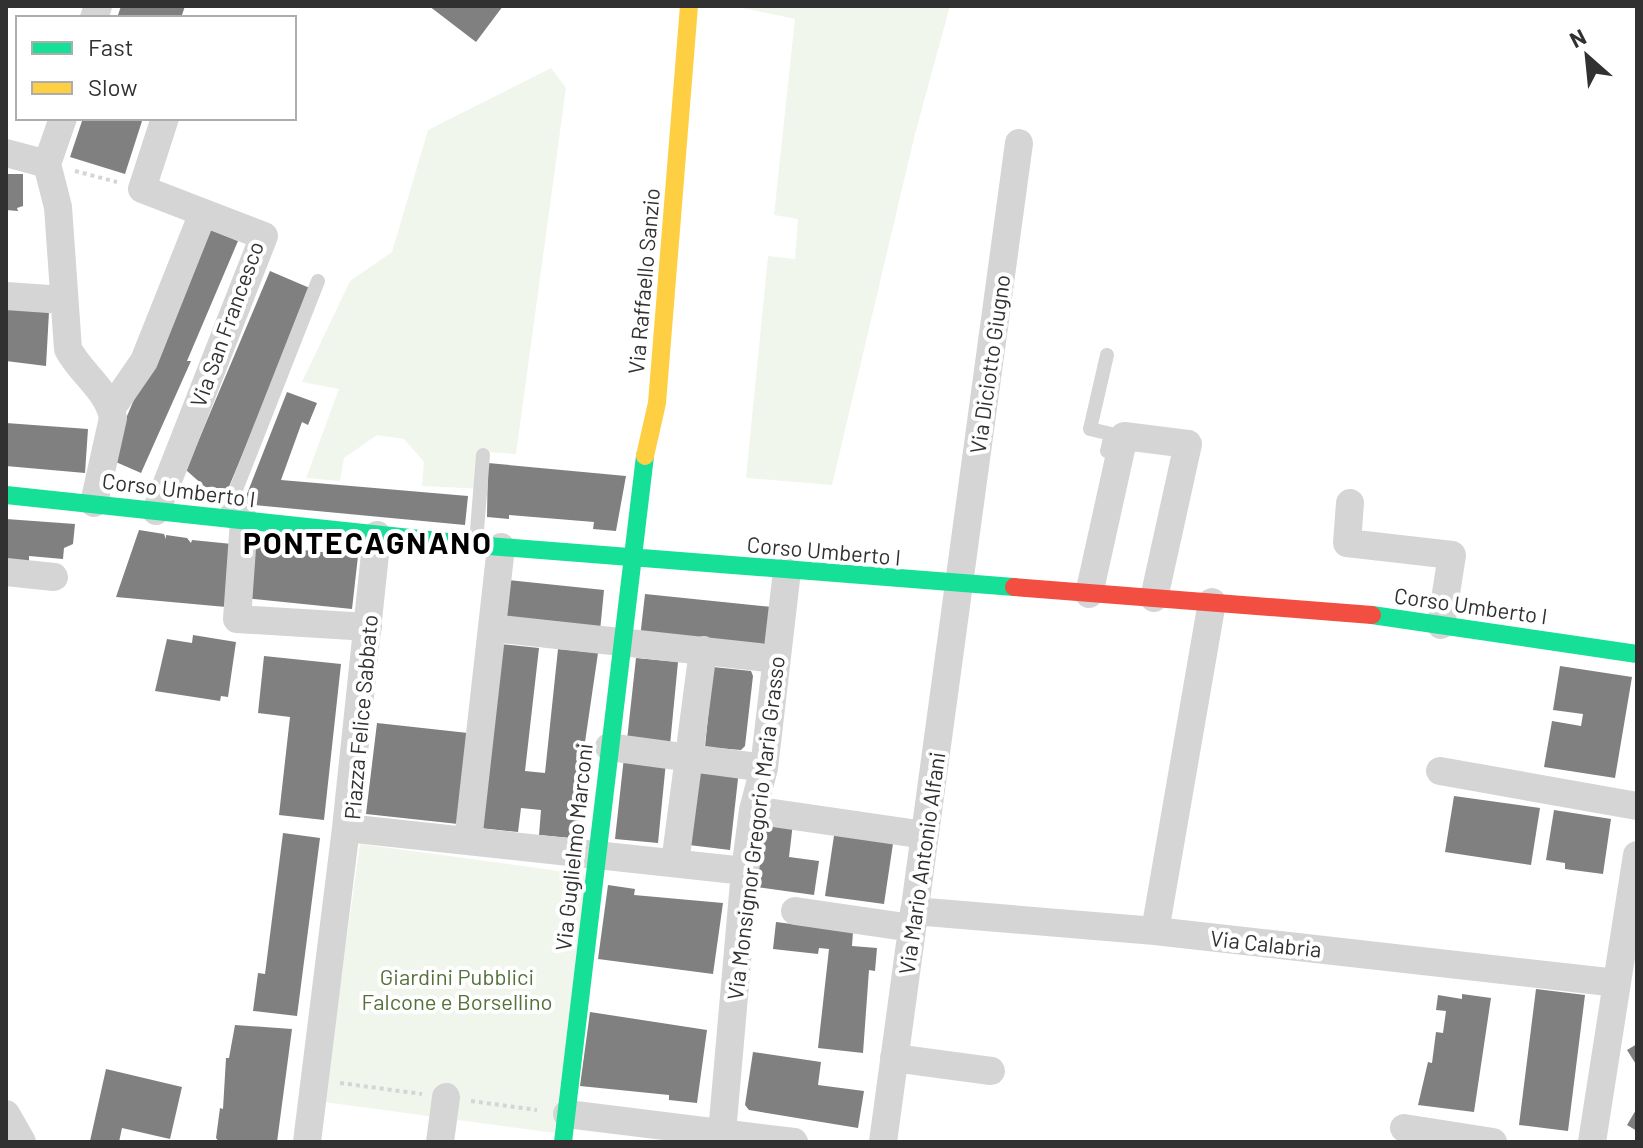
<svg xmlns="http://www.w3.org/2000/svg" width="1643" height="1148" viewBox="0 0 1643 1148" font-family="Barlow,sans-serif">
<rect width="100%" height="100%" fill="#fff"/>
<path fill="#f1f6ed" d="M 733,6 L 950,6 L 915,134 L 832,485 L 746,478 L 768,256 L 795,259 L 798,219 L 774,215 L 795,19 Z
M 551,68 L 566,88 L 516,454 L 487,452 L 484,489 L 422,486 L 424,462 L 404,439 L 377,435 L 344,458 L 340,481 L 306,478 L 339,389 L 302,382 L 350,281 L 392,252 L 428,130 Z
M 360,844 L 589,875 L 554,1133 L 324,1102 Z"/>
<path fill="#808080" d="M 121,6 L 185,6 L 181,18 L 117,18 Z
M 429,6 L 503,6 L 476,42 Z
M 83,118 L 143,118 L 125,174 L 70,157 Z
M 6,174 L 23,174 L 23,206 L 17,208 L 18,211 L 6,210 Z
M 206,228 L 238,241 L 187,361 L 191,361 L 141,473 L 109,459 Z
M 270,271 L 312,289 L 228,489 L 205,487 L 186,470 Z
M 6,309 L 49,312 L 46,366 L 6,361 Z
M 287,392 L 317,403 L 308,425 L 302,422 L 281,480 L 468,496 L 465,525 L 243,504 Z
M 6,423 L 88,429 L 85,473 L 6,466 Z
M 488,463 L 626,476 L 616,531 L 593,529 L 594,522 L 509,515 L 509,519 L 487,517 Z
M 6,519 L 75,524 L 73,544 L 64,548 L 63,559 L 29,556 L 29,564 L 6,562 Z
M 139,530 L 164,534 L 166,539 L 166,535 L 187,538 L 191,543 L 192,540 L 232,544 L 226,607 L 116,597 Z
M 249,544 L 358,556 L 352,609 L 243,598 Z
M 508,580 L 604,590 L 600,631 L 504,621 Z
M 645,594 L 772,607 L 767,651 L 640,638 Z
M 193,635 L 236,642 L 228,697 L 221,696 L 220,701 L 155,691 L 167,639 L 192,643 Z
M 500,644 L 539,648 L 525,771 L 545,773 L 558,649 L 598,653 L 584,749 L 589,749 L 581,839 L 539,835 L 541,810 L 521,808 L 518,832 L 480,828 Z
M 264,656 L 341,664 L 324,820 L 279,815 L 290,717 L 258,713 Z
M 636,658 L 678,662 L 670,745 L 627,740 Z
M 1560,666 L 1632,677 L 1615,778 L 1544,767 L 1552,721 L 1581,726 L 1583,714 L 1553,710 Z
M 713,667 L 751,671 L 753,676 L 745,746 L 741,750 L 705,747 Z
M 377,723 L 468,733 L 458,824 L 366,814 Z
M 624,757 L 666,762 L 658,843 L 615,839 Z
M 698,765 L 739,770 L 730,850 L 689,845 Z
M 1454,796 L 1540,808 L 1531,865 L 1445,852 Z
M 1554,810 L 1611,819 L 1603,874 L 1565,869 L 1565,863 L 1546,860 Z
M 760,818 L 793,823 L 789,857 L 819,861 L 814,895 L 750,886 Z
M 835,829 L 894,837 L 884,904 L 825,896 Z
M 283,833 L 320,838 L 297,1016 L 253,1011 L 258,973 L 265,974 Z
M 608,885 L 635,889 L 634,895 L 723,903 L 713,974 L 598,959 Z
M 776,922 L 853,932 L 852,946 L 877,948 L 875,971 L 869,970 L 863,1053 L 818,1048 L 829,949 L 819,948 L 818,954 L 773,949 Z
M 1536,989 L 1585,995 L 1568,1131 L 1519,1125 Z
M 1462,994 L 1491,998 L 1474,1112 L 1418,1105 L 1428,1062 L 1432,1063 L 1436,1032 L 1443,1033 L 1446,1011 L 1436,1010 L 1438,995 L 1462,999 Z
M 590,1012 L 707,1030 L 697,1103 L 669,1100 L 669,1095 L 580,1086 Z
M 235,1025 L 292,1029 L 277,1142 L 219,1142 L 216,1138 L 220,1108 L 223,1109 L 226,1058 L 229,1058 Z
M 1637,1044 L 1637,1066 L 1627,1050 Z
M 753,1052 L 821,1062 L 818,1085 L 864,1091 L 858,1128 L 749,1110 L 745,1105 Z
M 106,1069 L 182,1087 L 170,1139 L 122,1128 L 119,1142 L 90,1141 Z
M 1637,1108 L 1637,1131 L 1627,1125 Z"/>
<g fill="none" stroke-linecap="round" stroke-linejoin="round">
<path stroke="#d5d5d5" stroke-width="4" stroke-dasharray="4 4" stroke-linecap="butt" d="M 75,171 L 117,182
M 340,1083 L 422,1094
M 471,1101 L 537,1110"/>
<path stroke="#d5d5d5" stroke-width="14" d="M 1107,355 L 1090,429 L 1111,434 L 1107,451
M 226,515 L 318,281
M 476,543 L 483,455"/>
<path stroke="#d5d5d5" stroke-width="28" d="M 94,18 L 98,6
M 6,153 L 47,164 L 58,207 L 68,349 C 81,374 108,390 113,418 L 94,503
M 47,164 L 63,118
M 6,296 L 63,300
M 111,409 L 144,361 L 203,213
M 1350,503 L 1347,543 L 1452,555 L 1441,625
M 156,511 L 264,236 L 142,189 L 165,118
M 244,520 L 237,619 L 368,627
M 377,535 L 346,828 L 745,871
M 6,572 L 54,577
M 1089,594 L 1124,436 L 1188,444 L 1154,598
M 492,628 L 776,659
M 609,747 L 764,768
M 1440,771 L 1637,806
M 753,810 L 925,835
M 468,841 L 501,547
M 675,863 L 703,650
M 795,911 L 912,928
M 914,911 L 1155,931 L 1617,983
M 1155,931 L 1212,602
M 894,1058 L 991,1071
M 6,1114 L 22,1142
M 567,1114 L 794,1142
M 1404,1128 L 1493,1142
M 722,1133 L 745,871 L 753,810 L 764,768 L 787,571
M 307,1142 L 346,828
M 440,1142 L 446,1097
M 883,1142 L 1019,143
M 1592,1142 L 1637,855"/>
<path stroke="#16e098" stroke-width="18" d="M 6,495 L 476,545 L 1014,587
M 1372,615 L 1637,654
M 563,1142 L 645,456"/>
<path stroke="#ffcf43" stroke-width="18" d="M 645,456 L 657,403 L 689,6"/>
<path stroke="#f24e42" stroke-width="18" d="M 1014,587 L 1372,615"/>
</g>
<g text-anchor="middle" dominant-baseline="central" stroke-width="8" stroke-linejoin="round" paint-order="stroke">
<g font-size="22" fill="#313131" stroke="#fff">
<text transform="translate(643 281) rotate(-85)">Via Raffaello Sanzio</text>
<text transform="translate(226 324) rotate(-70)">Via San Francesco</text>
<text transform="translate(989 364) rotate(-82)">Via Diciotto Giugno</text>
<text transform="translate(179 489) rotate(7)">Corso Umberto I</text>
<text transform="translate(824 550) rotate(5)">Corso Umberto I</text>
<text transform="translate(1471 605) rotate(8)">Corso Umberto I</text>
<text transform="translate(360 717) rotate(-85)">Piazza Felice Sabbato</text>
<text transform="translate(755 828) rotate(-83)">Via Monsignor Gregorio Maria Grasso</text>
<text transform="translate(573 847) rotate(-84)">Via Guglielmo Marconi</text>
<text transform="translate(921 863) rotate(-82)">Via Mario Antonio Alfani</text>
<text transform="translate(1266 943) rotate(6)">Via Calabria</text>
</g>
<g font-size="22" fill="#537139" stroke="#fff">
<text x="457" y="976">Giardini Pubblici<tspan x="457" dy="25">Falcone e Borsellino</tspan></text>
</g>
<g font-size="30" font-weight="bold" letter-spacing="2" fill="#000" stroke="#fff">
<text x="368" y="542">PONTECAGNANO</text>
</g>
</g>
<rect width="1643" height="1148" fill="none" stroke="#313131" stroke-width="16"/>
<rect x="16" y="16" width="280" height="104" fill="#ffffff" stroke="#adadad" stroke-width="2"/>
<rect x="32" y="42" width="40" height="12" fill="#16e098" stroke="#adadad" stroke-width="2"/>
<text x="88" y="56" font-size="24" fill="#313131">Fast</text>
<rect x="32" y="82" width="40" height="12" fill="#ffcf43" stroke="#adadad" stroke-width="2"/>
<text x="88" y="96" font-size="24" fill="#313131">Slow</text>
<g transform="translate(1587 56) rotate(333)" stroke="#ffffff" stroke-width="6" paint-order="stroke">
<path d="M0-6L14 30L0 20L-14 30Z" fill="#313131"/>
<text y="-12" font-size="22" font-weight="bold" text-anchor="middle" fill="#313131">N</text>
</g>
</svg>
